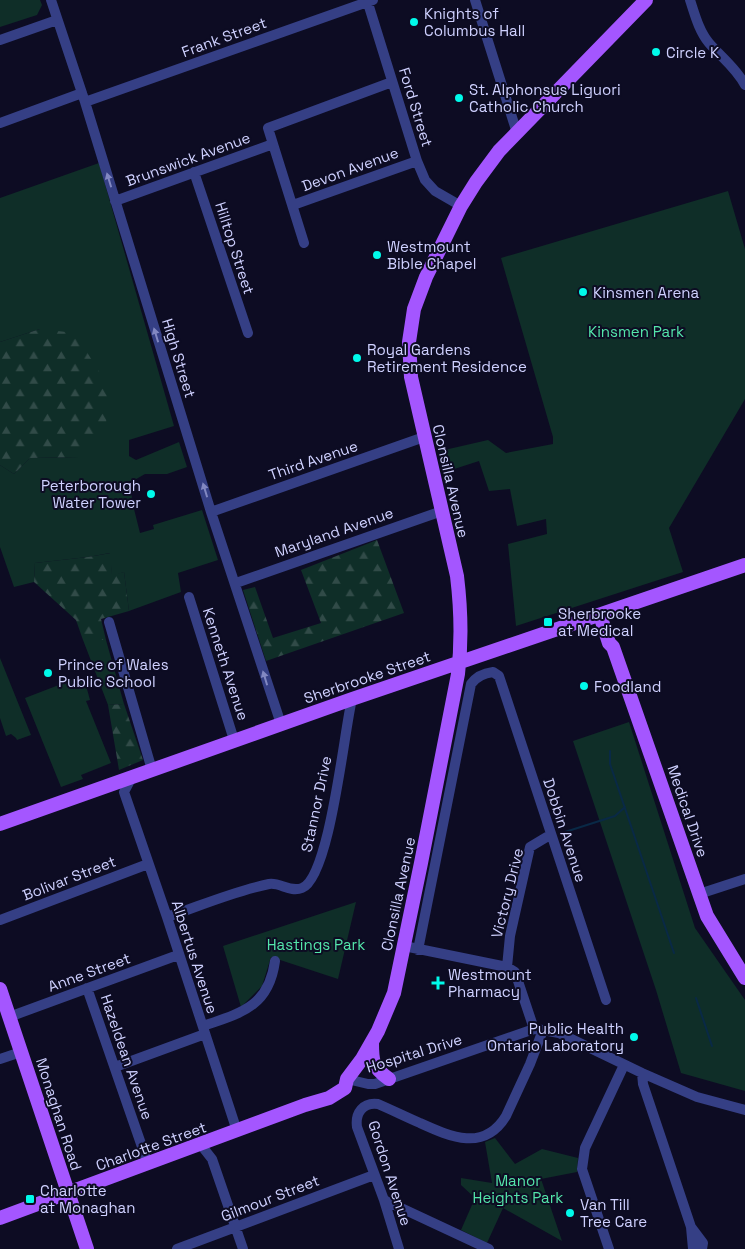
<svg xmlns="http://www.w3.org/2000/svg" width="745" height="1249" viewBox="0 0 745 1249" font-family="'Space Grotesk',sans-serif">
<defs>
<pattern id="forest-firs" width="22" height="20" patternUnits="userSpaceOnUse" patternTransform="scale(1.25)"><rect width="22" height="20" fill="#0f2e28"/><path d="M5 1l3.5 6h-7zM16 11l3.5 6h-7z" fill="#314b48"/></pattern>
</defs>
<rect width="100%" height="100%" fill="#0d0c23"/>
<path fill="#0f2e28" d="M 0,0 L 40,0 L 42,5 L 37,15 L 0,27 Z
M 99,163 L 174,426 L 129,440 L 129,456 L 136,460 L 179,442 L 187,467 L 167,474 L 145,474 L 131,482 L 132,501 L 140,533 L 154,529 L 153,525 L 202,510 L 218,560 L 178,573 L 181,592 L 129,611 L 124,572 L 112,576 L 110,553 L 88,557 L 35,563 L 34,582 L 14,587 L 0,547 L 0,465 L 14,474 L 30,458 L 78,457 L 40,329 L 0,342 L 0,198 Z
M 728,191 L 745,249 L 745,399 L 669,528 L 683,572 L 516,626 L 508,544 L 547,534 L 546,519 L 517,526 L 510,489 L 489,491 L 479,461 L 445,472 L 440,451 L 488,440 L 506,453 L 553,444 L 553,437 L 501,258 Z
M 83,640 L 106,640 L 124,704 L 108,705 Z
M 0,658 L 31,735 L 17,740 L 16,738 L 11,734 L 6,736 L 0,718 Z
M 77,678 L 78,679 L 84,678 L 90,700 L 86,701 L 111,763 L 81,775 L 83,779 L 61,787 L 25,698 Z
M 629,722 L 695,928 L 745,1000 L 745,1091 L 681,1073 L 656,990 L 573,741 Z
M 356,902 L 338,979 L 271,957 L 262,986 L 241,1007 L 223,946 Z
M 495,1138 L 515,1164 L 542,1149 L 578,1158 L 577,1172 L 541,1179 L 562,1241 L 503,1208 L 487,1243 L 461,1230 L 475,1198 L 461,1185 L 461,1178 L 492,1183 L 485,1142 Z"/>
<path fill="url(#forest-firs)" d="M 40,329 L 75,333 L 108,386 L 106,429 L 78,457 L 30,458 L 14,474 L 0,465 L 0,342 Z
M 377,540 L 404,613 L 266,661 L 243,590 L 255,587 L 273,638 L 321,623 L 301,570 Z
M 111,553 L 112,575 L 124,572 L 129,611 L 101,619 L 106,640 L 83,640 L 76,620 L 34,582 L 35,563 L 88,557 Z
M 124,704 L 143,760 L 119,770 L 108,705 Z"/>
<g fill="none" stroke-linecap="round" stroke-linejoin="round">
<path stroke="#092946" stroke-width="2" d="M 610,751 L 610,764 L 674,953
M 565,832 L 615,816 L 625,807
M 696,998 L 712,1046"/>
<path stroke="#353f85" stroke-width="10" d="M 51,0 L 85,102 L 211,512 L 281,724
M 367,0 L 417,161 L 425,180 L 435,191 L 461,206
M 475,0 L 517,133
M 690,0 C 695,15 699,31 709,43 C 721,57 736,68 745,85
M 0,40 L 57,20
M 85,102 L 373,0
M 0,123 L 82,93
M 273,144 L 304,243
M 194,172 L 248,333
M 115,201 L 273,144 L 268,128 L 392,82
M 293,205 L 417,161
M 211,512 L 424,437
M 236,583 L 442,511
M 189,597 L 234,740
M 109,622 L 152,770
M 132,777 L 124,792 L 167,917 L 237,1131
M 699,894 L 745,879
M 167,917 C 200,906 234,891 269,884 C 280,882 290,893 302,888 C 330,877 344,731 352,699
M 0,920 L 148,864
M 404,946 L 507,967 L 515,972 L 534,1029
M 418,950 L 471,684 C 476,677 485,673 493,672 L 499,676 L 606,1000
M 507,967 L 510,936 L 530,847 L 550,835
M 87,988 L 148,1164
M 9,1017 L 178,955
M 203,1026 C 242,1013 269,1006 275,961
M 0,1059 L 21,1052
M 115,1067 L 205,1034
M 642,1073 L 643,1084 L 691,1227 L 693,1249
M 347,1079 L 368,1084 L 375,1084 L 534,1029 L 543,1030 L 559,1033 L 642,1073 L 697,1097 L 745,1110
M 201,1145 L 212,1159 L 243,1249
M 384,1200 L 489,1249
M 691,1227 L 703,1243 L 702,1249
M 177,1249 L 374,1175
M 399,1249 L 384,1200 L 357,1127 C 355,1113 363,1102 378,1104 C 392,1110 406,1117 420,1123 C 451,1137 484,1152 506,1116 L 530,1064 L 543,1030
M 609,1249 L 582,1169 L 585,1148 L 624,1065"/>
<path stroke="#a456ff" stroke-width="14" d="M 600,615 L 609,643 L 613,647 L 707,916 L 745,978
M 0,824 L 352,699 L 745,565
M 0,989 L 87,1249
M 372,1042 C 372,1061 372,1067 389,1079
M 0,1218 L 305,1105 L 329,1098 L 345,1088 L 347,1079 L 362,1059 L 378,1031 L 394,993 L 421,863 L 458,674 C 462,641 461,609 457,576 L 411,377 L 409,342 L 414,309 L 426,277 L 461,206 L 476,182 L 499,151 L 646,0"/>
</g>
<defs><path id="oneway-solid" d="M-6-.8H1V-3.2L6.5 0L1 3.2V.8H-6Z" transform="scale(1.25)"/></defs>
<g fill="#8288c2">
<use href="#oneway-solid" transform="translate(109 180) rotate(-107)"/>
<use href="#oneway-solid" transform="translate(156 335) rotate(-107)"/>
<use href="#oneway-solid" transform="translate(205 490) rotate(-107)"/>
<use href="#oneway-solid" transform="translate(265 678) rotate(-107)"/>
</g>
<g fill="#00faea" stroke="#0d0c23" stroke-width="2">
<circle cx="414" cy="22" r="5"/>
<circle cx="656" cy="52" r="5"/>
<circle cx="459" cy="98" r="5"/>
<circle cx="377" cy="255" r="5"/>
<circle cx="583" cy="292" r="5"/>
<circle cx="357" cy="358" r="5"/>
<circle cx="151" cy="494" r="5"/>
<rect x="543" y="617" width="10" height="10" rx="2.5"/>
<circle cx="48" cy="673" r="5"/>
<circle cx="584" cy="686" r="5"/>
<path d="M435.5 975.5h5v5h5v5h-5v5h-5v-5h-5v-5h5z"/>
<circle cx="634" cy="1037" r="5"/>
<rect x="25" y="1194" width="10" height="10" rx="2.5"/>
<circle cx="570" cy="1213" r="5"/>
</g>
<g text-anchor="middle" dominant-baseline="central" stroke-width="4" stroke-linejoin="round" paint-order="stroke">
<g font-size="15" fill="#cfd1ff" stroke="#0d0c23" text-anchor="start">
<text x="424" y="13">Knights of<tspan x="424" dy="17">Columbus Hall</tspan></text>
<text x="666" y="52">Circle K</text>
<text x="469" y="89">St. Alphonsus Liguori<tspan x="469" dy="17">Catholic Church</tspan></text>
<text x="387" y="246">Westmount<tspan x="387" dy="17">Bible Chapel</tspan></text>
<text x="593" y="292">Kinsmen Arena</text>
<text x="367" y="349">Royal Gardens<tspan x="367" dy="17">Retirement Residence</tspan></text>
<text x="141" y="485" text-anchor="end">Peterborough<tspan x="141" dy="17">Water Tower</tspan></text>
<text x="558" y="613">Sherbrooke<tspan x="558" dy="17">at Medical</tspan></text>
<text x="58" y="664">Prince of Wales<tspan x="58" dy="17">Public School</tspan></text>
<text x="594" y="686">Foodland</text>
<text x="448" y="974">Westmount<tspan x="448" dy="17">Pharmacy</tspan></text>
<text x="624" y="1028" text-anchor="end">Public Health<tspan x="624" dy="17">Ontario Laboratory</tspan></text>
<text x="40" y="1190">Charlotte<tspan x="40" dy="17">at Monaghan</tspan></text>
<text x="580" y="1204">Van Till<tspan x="580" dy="17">Tree Care</tspan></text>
</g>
<g font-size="15" fill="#cfd1ff" stroke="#0d0c23">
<text transform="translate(224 37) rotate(-20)">Frank Street</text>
<text transform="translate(416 107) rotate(73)">Ford Street</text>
<text transform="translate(188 159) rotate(-20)">Brunswick Avenue</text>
<text transform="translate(350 169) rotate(-20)">Devon Avenue</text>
<text transform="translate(235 248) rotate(72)">Hilltop Street</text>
<text transform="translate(179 358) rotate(73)">High Street</text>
<text transform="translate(313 460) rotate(-19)">Third Avenue</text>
<text transform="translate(451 481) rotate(77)">Clonsilla Avenue</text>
<text transform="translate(334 532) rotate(-19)">Maryland Avenue</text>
<text transform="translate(226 664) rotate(72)">Kenneth Avenue</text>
<text transform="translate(367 677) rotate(-19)">Sherbrooke Street</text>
<text transform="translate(316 804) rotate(-78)">Stannor Drive</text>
<text transform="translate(688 811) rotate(71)">Medical Drive</text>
<text transform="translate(565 830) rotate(72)">Dobbin Avenue</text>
<text transform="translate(69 878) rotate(-21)">Bolivar Street</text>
<text transform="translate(507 893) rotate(-76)">Victory Drive</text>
<text transform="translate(398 894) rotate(-78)">Clonsilla Avenue</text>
<text transform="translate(195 957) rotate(72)">Albertus Avenue</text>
<text transform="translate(89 972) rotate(-20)">Anne Street</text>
<text transform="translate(414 1053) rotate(-17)">Hospital Drive</text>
<text transform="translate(127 1057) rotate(71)">Hazeldean Avenue</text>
<text transform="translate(59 1114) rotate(72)">Monaghan Road</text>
<text transform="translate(151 1146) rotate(-20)">Charlotte Street</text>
<text transform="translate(390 1173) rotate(72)">Gordon Avenue</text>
<text transform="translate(270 1198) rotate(-21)">Gilmour Street</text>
</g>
<g font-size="15" fill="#54e6aa" stroke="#0d0c23">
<text x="636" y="331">Kinsmen Park</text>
<text x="316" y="944">Hastings Park</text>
<text x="518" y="1180">Manor<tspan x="518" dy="17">Heights Park</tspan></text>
</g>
</g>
</svg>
